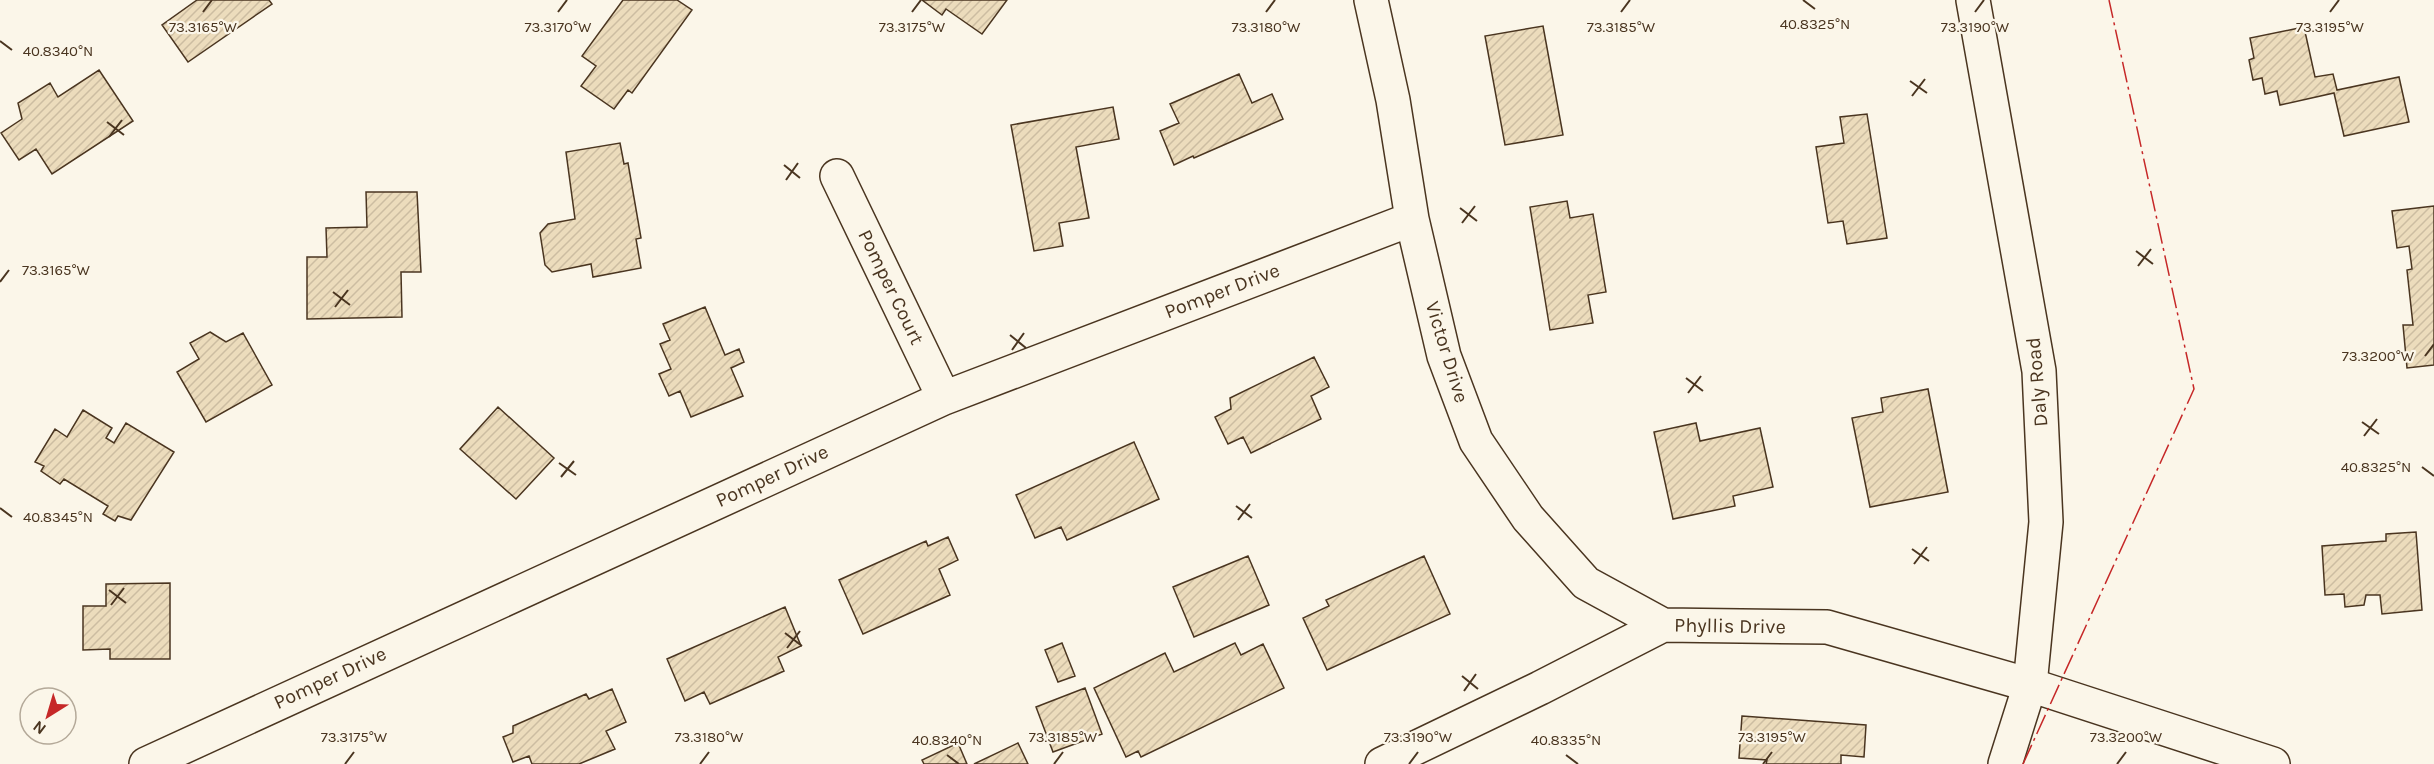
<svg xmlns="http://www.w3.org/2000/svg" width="2434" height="764" viewBox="0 0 2434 764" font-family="Karla,sans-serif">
<defs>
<pattern id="building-hatch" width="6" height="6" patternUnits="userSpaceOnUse" patternTransform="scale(1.5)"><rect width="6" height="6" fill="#ecdcbc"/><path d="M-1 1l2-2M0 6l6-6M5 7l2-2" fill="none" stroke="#ccbda1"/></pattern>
</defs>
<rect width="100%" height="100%" fill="#fbf6e9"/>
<path fill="url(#building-hatch)" stroke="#4a3520" stroke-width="1.5" d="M 197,0 L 269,0 L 272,4 L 188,62 L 162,25 Z
M 623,0 L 677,0 L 692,10 L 632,93 L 628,90 L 614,109 L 581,86 L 596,66 L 582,56 Z
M 922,0 L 1007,0 L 982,34 L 946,9 L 942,15 Z
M 1543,26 L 1563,135 L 1505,145 L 1485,36 Z
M 2304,27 L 2315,77 L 2333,74 L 2337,90 L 2399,77 L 2409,122 L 2344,136 L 2334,93 L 2280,105 L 2277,91 L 2265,94 L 2262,78 L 2253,80 L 2249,60 L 2254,58 L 2250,38 Z
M 99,70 L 133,121 L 52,174 L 36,149 L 19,160 L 1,133 L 22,119 L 18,103 L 50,83 L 58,97 Z
M 1239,74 L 1252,103 L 1272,94 L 1283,119 L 1194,158 L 1193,156 L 1174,165 L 1160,131 L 1179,123 L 1170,104 Z
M 1113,107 L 1119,139 L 1076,147 L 1089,218 L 1059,223 L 1063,246 L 1034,251 L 1011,125 Z
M 1867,114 L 1887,238 L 1847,244 L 1843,221 L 1828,223 L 1816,147 L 1844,143 L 1840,117 Z
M 620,143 L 624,164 L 628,163 L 641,238 L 636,239 L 641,268 L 593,277 L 591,264 L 552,272 L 545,265 L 540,233 L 548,224 L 575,219 L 566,152 Z
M 366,192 L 417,192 L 421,272 L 401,272 L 402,317 L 307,319 L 307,257 L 327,257 L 326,228 L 367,227 Z
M 1567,201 L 1570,218 L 1593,214 L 1606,292 L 1588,295 L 1593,323 L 1550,330 L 1530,207 Z
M 2434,206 L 2434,365 L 2407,368 L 2403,325 L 2413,325 L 2407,270 L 2412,269 L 2409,246 L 2397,248 L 2392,211 Z
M 705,307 L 725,355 L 739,349 L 744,362 L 731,368 L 743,396 L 691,417 L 680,391 L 669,396 L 659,374 L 671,369 L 660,344 L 670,340 L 663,324 Z
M 210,332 L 226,342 L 243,333 L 272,385 L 206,422 L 177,372 L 199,359 L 190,343 Z
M 1314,357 L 1329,387 L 1311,396 L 1321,419 L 1251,453 L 1243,437 L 1228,444 L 1215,417 L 1231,409 L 1230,398 Z
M 1928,389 L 1948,492 L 1870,507 L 1852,418 L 1883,412 L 1881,398 Z
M 498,407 L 554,458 L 516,499 L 460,449 Z
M 83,410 L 112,428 L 106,438 L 114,443 L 126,423 L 174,452 L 131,520 L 118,516 L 115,521 L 103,514 L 108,506 L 64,479 L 60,484 L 41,471 L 44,466 L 35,462 L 55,429 L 67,437 Z
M 1696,423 L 1700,441 L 1760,428 L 1773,487 L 1733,496 L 1735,506 L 1673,519 L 1654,432 Z
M 1134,442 L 1159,499 L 1067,540 L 1061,527 L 1035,538 L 1016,495 Z
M 2416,532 L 2422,610 L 2382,614 L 2380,595 L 2366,595 L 2364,605 L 2345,607 L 2344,594 L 2325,595 L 2322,546 L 2386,541 L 2386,534 Z
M 948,537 L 958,560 L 939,569 L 950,595 L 863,634 L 839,580 L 926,541 L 928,546 Z
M 1248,556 L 1269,605 L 1194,637 L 1173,587 Z
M 1424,556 L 1450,614 L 1327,670 L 1303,618 L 1329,606 L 1326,600 Z
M 170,583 L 170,659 L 110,659 L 110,649 L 83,650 L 83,606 L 106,606 L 106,584 Z
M 785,607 L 801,646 L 778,657 L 784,671 L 710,704 L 704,692 L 685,701 L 667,659 Z
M 1062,643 L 1075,676 L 1058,682 L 1045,650 Z
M 1235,643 L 1241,655 L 1263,644 L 1284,688 L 1141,757 L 1138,751 L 1126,757 L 1094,688 L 1165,653 L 1174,672 Z
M 1085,688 L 1102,734 L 1053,752 L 1036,707 Z
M 612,689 L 626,722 L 606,731 L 615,749 L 579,764 L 532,764 L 529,756 L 513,762 L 503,737 L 513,733 L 513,726 L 586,694 L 589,699 Z
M 1742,716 L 1866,725 L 1864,757 L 1841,755 L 1841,764 L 1766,764 L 1767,760 L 1739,758 Z
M 958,743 L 967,764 L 924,764 L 922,760 Z
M 1018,743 L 1028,764 L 974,764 Z"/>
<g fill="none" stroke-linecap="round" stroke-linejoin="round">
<defs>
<path id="street" d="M 1371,0 L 1393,100 L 1412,219 L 1444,356 L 1476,441 L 1528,518 L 1586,583 L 1663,625
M 837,176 L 944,398
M 146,764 L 944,398 L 1412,219
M 1382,764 L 1540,688 L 1663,625 L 1827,627 L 2030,685 L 2273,764"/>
<path id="secondary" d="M 1973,0 L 2039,371 L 2046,522 L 2030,685 L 2005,764"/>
</defs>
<use href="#street" stroke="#4a3520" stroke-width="36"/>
<use href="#secondary" stroke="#4a3520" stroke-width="36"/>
<use href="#street" stroke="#fbf6e9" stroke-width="33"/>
<use href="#secondary" stroke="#fbf6e9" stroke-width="33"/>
<path stroke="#c62828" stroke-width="1.5" stroke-dasharray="21 4.5 3 4.5" stroke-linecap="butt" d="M 2023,764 L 2194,389 L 2109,0"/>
</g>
<path fill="none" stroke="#4a3520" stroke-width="2" d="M 1803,0 L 1815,9M 203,12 L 212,0M 558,12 L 567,0M 912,12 L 921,0M 1266,12 L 1275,0M 1621,12 L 1630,0M 1975,12 L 1984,0M 2330,12 L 2339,0M 0,41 L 12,50M 1910,81 L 1927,93M 1912,96 L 1925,79M 107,122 L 124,135M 109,137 L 122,120M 784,165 L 800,178M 786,180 L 798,163M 1460,208 L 1477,221M 1462,223 L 1475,206M 2136,251 L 2153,264M 2138,266 L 2151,249M 0,282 L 9,270M 333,292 L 350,305M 335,307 L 348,290M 1010,335 L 1026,348M 1012,350 L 1024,333M 2425,356 L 2434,344M 1686,378 L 1703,391M 1688,393 L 1701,376M 2362,422 L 2379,434M 2364,436 L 2377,419M 559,463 L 576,475M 2422,467 L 2434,476M 561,477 L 574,461M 1236,506 L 1252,518M 0,508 L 12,517M 1238,520 L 1250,504M 1912,549 L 1929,561M 1914,564 L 1927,547M 109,590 L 126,603M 111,605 L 124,588M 785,633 L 802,646M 787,648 L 800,631M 1462,676 L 1478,689M 1464,691 L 1476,674M 947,755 L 959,764M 1566,755 L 1578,764M 345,764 L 354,752M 700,764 L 709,752M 1054,764 L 1063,752M 1409,764 L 1418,752M 1763,764 L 1772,752M 2117,764 L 2126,752"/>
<g text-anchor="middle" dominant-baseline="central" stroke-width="4.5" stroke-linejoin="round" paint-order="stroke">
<g font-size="20" fill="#4a3520" stroke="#fbf6e9">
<text transform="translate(891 287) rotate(64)">Pomper Court</text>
<text transform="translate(1222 291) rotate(-21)">Pomper Drive</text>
<text transform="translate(1447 352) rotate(73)">Victor Drive</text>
<text transform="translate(2037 382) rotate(-95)">Daly Road</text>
<text transform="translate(772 476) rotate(-25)">Pomper Drive</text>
<text transform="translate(1730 626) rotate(1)">Phyllis Drive</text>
<text transform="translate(330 678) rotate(-25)">Pomper Drive</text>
</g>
</g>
<g font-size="15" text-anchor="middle" fill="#4a3520" stroke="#fbf6e9" stroke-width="4.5" stroke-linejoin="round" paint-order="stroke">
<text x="1815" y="29">40.8325°N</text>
<text x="203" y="32">73.3165°W</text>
<text x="558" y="32">73.3170°W</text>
<text x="912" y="32">73.3175°W</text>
<text x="1266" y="32">73.3180°W</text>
<text x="1621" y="32">73.3185°W</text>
<text x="1975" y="32">73.3190°W</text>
<text x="2330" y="32">73.3195°W</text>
<text x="58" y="56">40.8340°N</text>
<text x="56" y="275">73.3165°W</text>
<text x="2378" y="361">73.3200°W</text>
<text x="2376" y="472">40.8325°N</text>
<text x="58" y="522">40.8345°N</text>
<text x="354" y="742">73.3175°W</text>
<text x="709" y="742">73.3180°W</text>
<text x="1063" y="742">73.3185°W</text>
<text x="1418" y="742">73.3190°W</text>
<text x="1772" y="742">73.3195°W</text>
<text x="2126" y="742">73.3200°W</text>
<text x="947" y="745">40.8340°N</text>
<text x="1566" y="745">40.8335°N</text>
</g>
<g transform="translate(48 716) rotate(217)"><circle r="28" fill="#fbf6e9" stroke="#b4a999" stroke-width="1.5"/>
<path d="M0-4.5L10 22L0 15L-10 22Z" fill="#c62828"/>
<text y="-9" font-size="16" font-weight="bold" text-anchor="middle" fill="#4a3520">N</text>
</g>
</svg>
